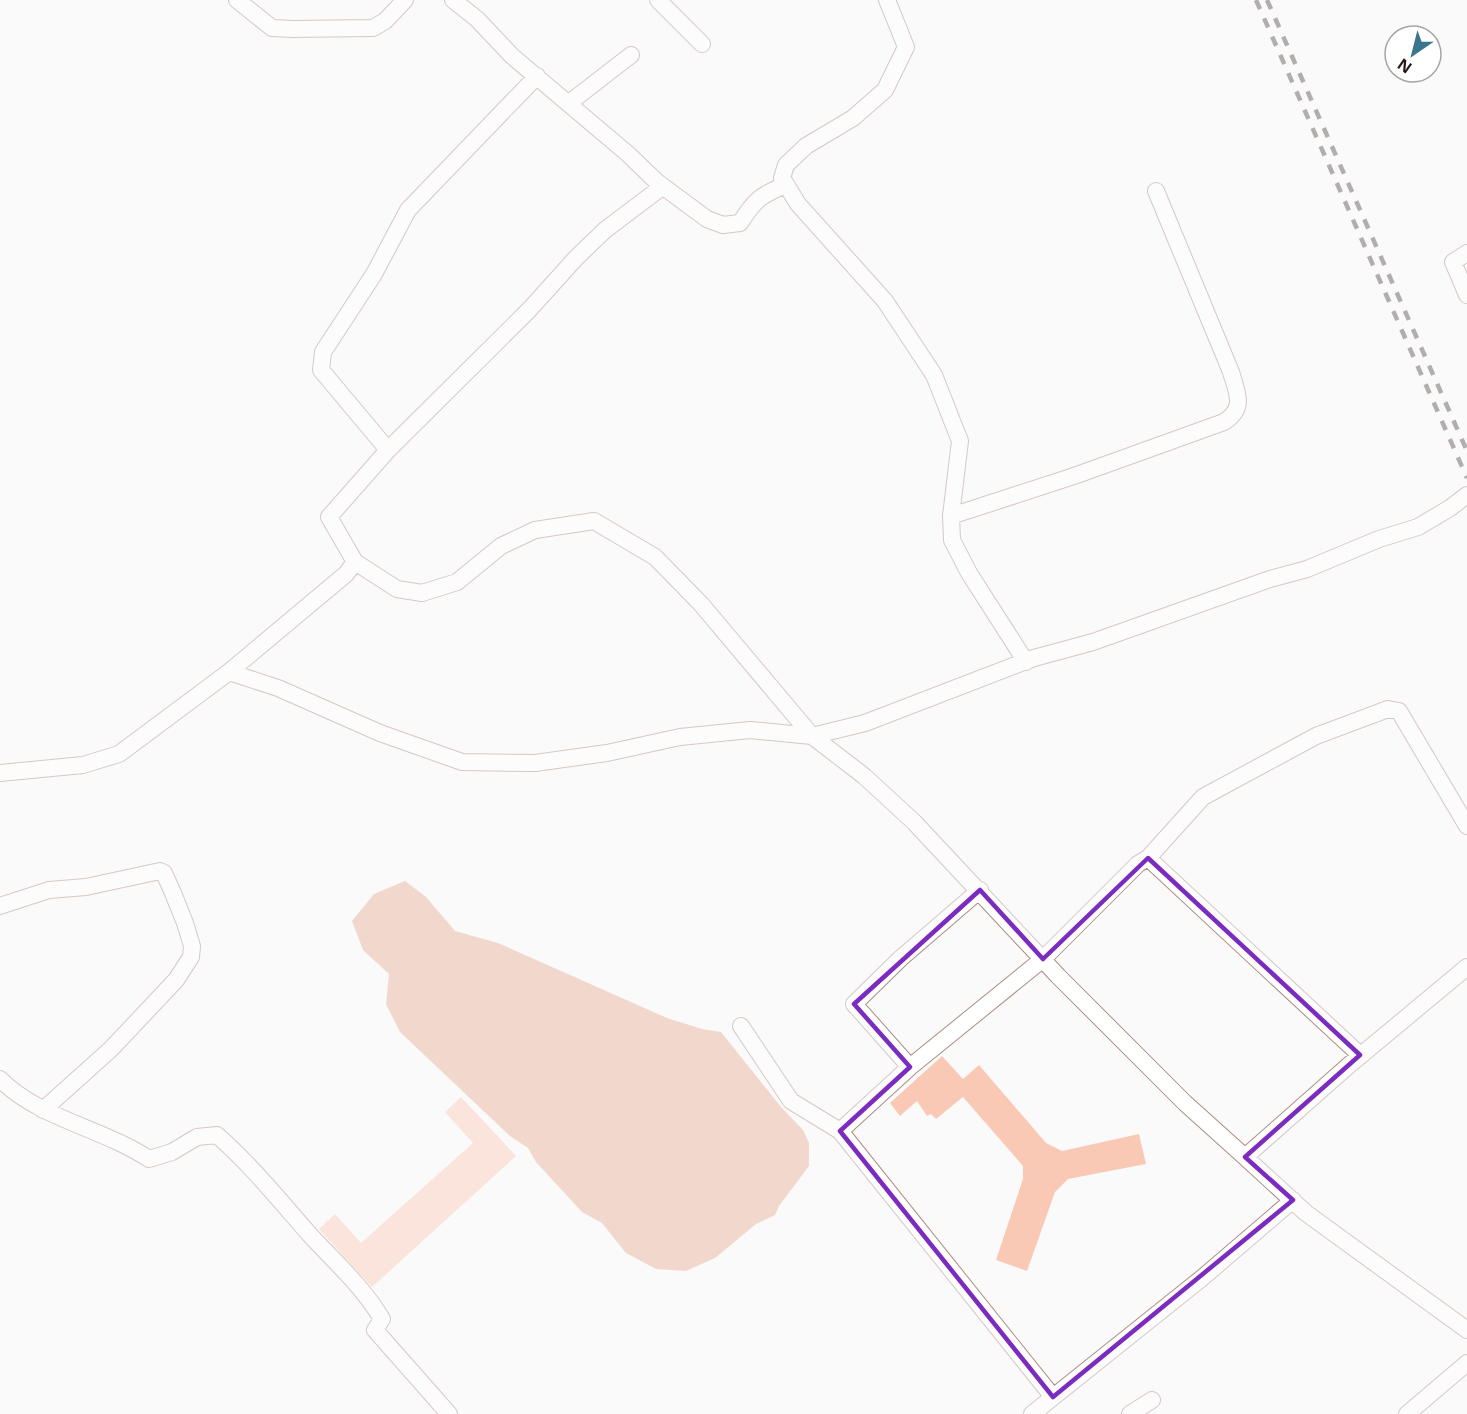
<svg xmlns="http://www.w3.org/2000/svg" width="1467" height="1414" viewBox="0 0 1467 1414" font-family="'Noto Sans',sans-serif">
<rect width="100%" height="100%" fill="#fafafa"/>
<path fill="#e9ad95" d="M 405,881 L 426,897 L 455,931 L 498,943 L 667,1018 L 702,1029 L 721,1032 L 781,1107 L 803,1130 L 809,1143 L 809,1166 L 779,1206 L 775,1215 L 756,1224 L 715,1258 L 686,1271 L 656,1269 L 626,1253 L 602,1223 L 582,1212 L 536,1162 L 528,1148 L 510,1136 L 400,1032 L 386,1004 L 389,974 L 363,950 L 352,921 L 374,894 Z"/>
<path fill="#fac9b5" d="M 942,1056 L 963,1079 L 979,1065 L 1046,1143 L 1062,1151 L 1139,1134 L 1146,1164 L 1068,1179 L 1055,1192 L 1027,1271 L 996,1260 L 1023,1179 L 1023,1166 L 963,1097 L 936,1119 L 931,1114 L 927,1116 L 917,1101 L 900,1116 L 890,1103 Z
M 461,1097 L 516,1156 L 372,1287 L 319,1229 L 335,1214 L 361,1243 L 473,1143 L 445,1112 Z"/>
<g fill="none" stroke-linecap="round" stroke-linejoin="round">
<defs>
<path id="minor" d="M 237,0 L 272,28 L 293,29 L 373,28 L 385,21 L 405,0
M 453,0 L 477,19 L 512,56 L 628,154 L 657,182 L 707,219 L 723,225 L 740,223 C 755,200 760,195 786,185
M 658,0 L 702,44
M 887,0 L 906,47 L 885,90 L 853,118 L 806,146 L 786,165 L 782,178 L 798,204 L 885,301 L 934,375 L 960,441 L 951,516 L 952,540 L 969,573 L 1026,662
M 569,103 L 631,55
M 662,187 L 605,230 L 576,258 L 529,310 L 388,450 L 329,517 L 355,562 L 397,589 L 422,593 L 457,582 L 501,546 L 535,530 L 594,521 L 655,557 L 701,604 L 812,736 L 865,723 L 1034,658 L 1093,642 L 1270,579 L 1307,569 L 1379,539 L 1418,527 L 1450,508 L 1467,495
M 1467,253 L 1453,262 L 1467,295
M 388,450 L 321,370 L 323,352 L 374,274 L 408,210 L 537,76
M 951,516 L 1074,476 L 1224,422 C 1246,408 1237,393 1231,372 L 1156,191
M 229,672 L 346,574 L 355,562
M 0,773 L 83,765 L 119,754 L 229,672 L 278,688 L 380,733 L 462,762 L 535,763 L 607,753 L 680,737 L 750,730 L 812,736 L 864,776 L 914,822 L 1058,976 L 1185,1103 L 1245,1157 L 1306,1213 L 1467,1330
M 1148,858 L 1360,1055
M 0,906 L 49,890 L 86,887 L 160,871 L 164,873 L 173,893 L 185,923 L 192,946 L 191,957 L 176,980 L 111,1049 L 43,1110
M 741,1026 L 791,1101 L 840,1131 L 1053,1397
M 910,1067 L 1043,959 L 1138,864 L 1148,858 L 1203,797 L 1316,736 L 1388,709 L 1399,711 L 1467,826
M 0,1079 C 38,1118 102,1128 149,1159 L 172,1152 L 197,1137 L 217,1135 C 252,1166 280,1201 311,1236 C 336,1263 363,1287 382,1319 L 375,1330 L 449,1414
M 840,1131 L 910,1067 L 854,1004 L 901,958 L 980,890
M 1245,1157 L 1348,1066 L 1467,967
M 1032,1414 L 1202,1278 L 1293,1200
M 1130,1414 L 1152,1400
M 1407,1414 L 1467,1363"/>
</defs>
<use href="#minor" stroke="#ac8d80" stroke-width="18"/>
<use href="#minor" stroke="#fff" stroke-width="16"/>
<path stroke="#5b5350" stroke-width="4.5" stroke-dasharray="10 10" stroke-linecap="butt" d="M 1256,0 L 1467,478
M 1267,0 L 1467,451"/>
</g>
<path d="M0 0H1467V1414H0ZM 1148,858 L 1360,1055 L 1245,1157 L 1293,1200 L 1053,1397 L 840,1131 L 910,1067 L 854,1004 L 980,890 L 1043,959 Z" fill="#fafafa" fill-opacity=".55" fill-rule="evenodd"/>
<path fill="none" stroke="#7b2cbf" stroke-width="4.5" stroke-linejoin="round" d="M 1148,858 L 1360,1055 L 1245,1157 L 1293,1200 L 1053,1397 L 840,1131 L 910,1067 L 854,1004 L 980,890 L 1043,959 Z"/>
<g transform="translate(1413 54) rotate(215)"><circle r="28" fill="#ffffff" stroke="#a8a3a1" stroke-width="1.5"/>
<path d="M0-4.5L10 22L0 15L-10 22Z" fill="#3b758d"/>
<text y="-9" font-size="16" font-weight="bold" text-anchor="middle" fill="#251a15">N</text>
</g>
</svg>
